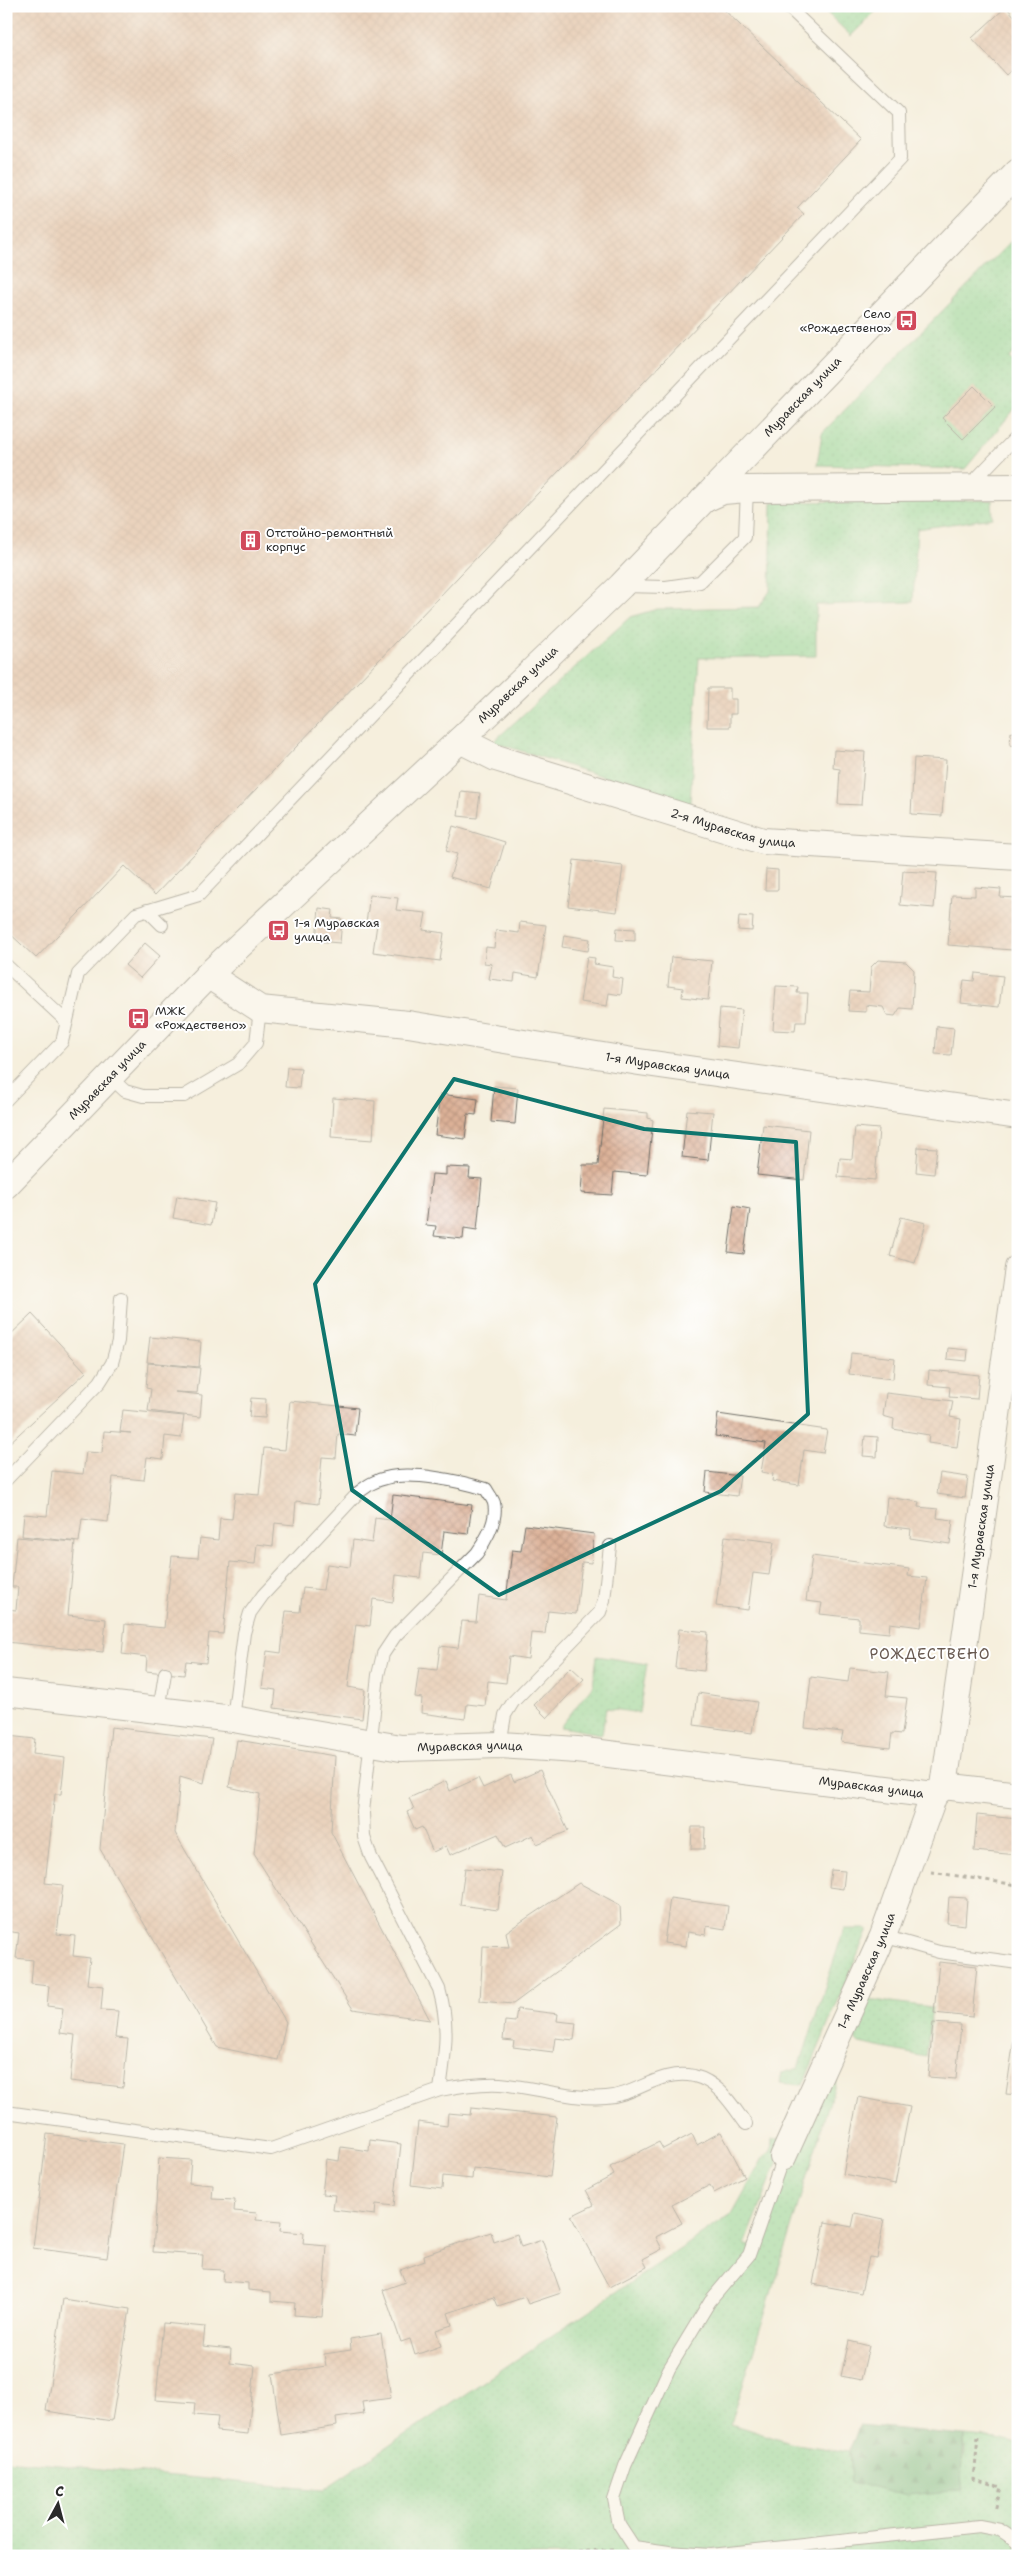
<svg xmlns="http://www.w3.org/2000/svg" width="1024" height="2562" viewBox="0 0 1024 2562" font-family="'Shantell Sans',sans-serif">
<defs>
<pattern id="grass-dots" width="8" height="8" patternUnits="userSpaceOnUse" patternTransform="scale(1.25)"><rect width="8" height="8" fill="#88d796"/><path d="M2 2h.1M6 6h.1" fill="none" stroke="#76b981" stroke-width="1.8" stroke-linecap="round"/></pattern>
<pattern id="forest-firs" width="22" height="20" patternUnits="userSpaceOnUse" patternTransform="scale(1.25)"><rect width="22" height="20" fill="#6eb87f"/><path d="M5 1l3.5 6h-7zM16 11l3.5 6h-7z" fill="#5b9668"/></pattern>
<pattern id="building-cross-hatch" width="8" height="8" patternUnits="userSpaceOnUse" patternTransform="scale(1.25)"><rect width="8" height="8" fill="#dcb197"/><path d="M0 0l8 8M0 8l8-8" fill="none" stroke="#bd9882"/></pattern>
</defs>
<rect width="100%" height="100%" fill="#fff"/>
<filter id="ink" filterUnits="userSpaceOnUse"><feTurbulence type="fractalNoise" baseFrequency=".02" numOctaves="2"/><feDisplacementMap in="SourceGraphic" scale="10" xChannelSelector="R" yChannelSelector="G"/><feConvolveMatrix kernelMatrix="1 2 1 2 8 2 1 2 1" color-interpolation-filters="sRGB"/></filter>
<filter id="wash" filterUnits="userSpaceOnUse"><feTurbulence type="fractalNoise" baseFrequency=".0096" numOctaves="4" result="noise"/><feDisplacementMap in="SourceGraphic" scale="20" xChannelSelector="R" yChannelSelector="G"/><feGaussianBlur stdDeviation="1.12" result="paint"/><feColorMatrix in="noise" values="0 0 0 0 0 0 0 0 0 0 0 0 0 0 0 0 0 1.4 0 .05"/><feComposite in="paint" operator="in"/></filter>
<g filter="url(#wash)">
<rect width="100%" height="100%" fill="#f5efdd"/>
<path fill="url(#grass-dots)" stroke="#5a8160" d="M 820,6 L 881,6 L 851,36 Z
M 1018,234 L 1018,348 L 1009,358 L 1018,366 L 1018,405 L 965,469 L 817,465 L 822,433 Z
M 992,500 L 993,518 L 917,529 L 913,602 L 816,605 L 816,656 L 699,658 L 690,804 L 493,742 L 630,617 L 657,609 L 759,607 L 770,591 L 772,502 Z
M 597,1656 L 647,1664 L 639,1713 L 606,1708 L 602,1734 L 560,1727 L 593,1685 Z
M 844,1929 L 868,1929 L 803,2085 L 780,2083 L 782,2073 L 799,2068 Z
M 866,1999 L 932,2007 L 926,2057 L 859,2043 L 849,2032 Z
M 840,2068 L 731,2424 L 790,2443 L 849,2452 L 851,2482 L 959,2475 L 965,2452 L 964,2435 L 998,2438 L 1018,2443 L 1018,2556 L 15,2556 L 6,2553 L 6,2460 L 323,2490 L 732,2214 L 763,2158 L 771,2151 L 772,2139 L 783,2138 L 780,2155 L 745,2245 L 759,2245 L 831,2072 Z"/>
<path fill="url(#forest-firs)" stroke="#4c7255" d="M 859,2425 L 964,2435 C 965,2456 958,2470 963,2490 L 908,2495 L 851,2482 L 849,2452 Z"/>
<g id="blocks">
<path fill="url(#building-cross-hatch)" d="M 6,6 L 720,6 L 861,140 L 797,208 L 804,214 L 155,895 L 124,866 L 36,958 L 6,930 Z
M 1006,7 L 1018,20 L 1018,65 L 1006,75 L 972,38 Z
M 974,386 L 995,407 L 963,439 L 942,418 Z
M 708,688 L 730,688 L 730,699 L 736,699 L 736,714 L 730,714 L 730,727 L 707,727 Z
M 1011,732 L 1018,733 L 1018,746 L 1010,745 Z
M 834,750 L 865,752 L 861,805 L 838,804 L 840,769 L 833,768 Z
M 914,758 L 946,760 L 942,816 L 911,814 Z
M 461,791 L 480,793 L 477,818 L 458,816 Z
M 453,826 L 505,842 L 491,889 L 450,877 L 457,854 L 446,851 Z
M 574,860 L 623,866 L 617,912 L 568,906 Z
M 766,869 L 778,870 L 778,890 L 765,890 Z
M 903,871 L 937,873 L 934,908 L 900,905 Z
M 975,887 L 1001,889 L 1000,897 L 1016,898 L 1012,950 L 948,945 L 952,895 L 975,896 Z
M 370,895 L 398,898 L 396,910 L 426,913 L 423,930 L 444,933 L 440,961 L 373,952 L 377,924 L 366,923 Z
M 319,908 L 333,910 L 332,918 L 342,919 L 340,943 L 316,941 Z
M 739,916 L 753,917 L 752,931 L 738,930 Z
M 520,922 L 546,925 L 538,977 L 515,973 L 514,982 L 489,979 L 492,964 L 484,963 L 486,947 L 494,948 L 496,930 L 519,933 Z
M 617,928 L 635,929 L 635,941 L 616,940 Z
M 564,935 L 590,939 L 588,951 L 562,947 Z
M 145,943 L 160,956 L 140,978 L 125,965 Z
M 587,957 L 595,958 L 594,964 L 613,967 L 612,977 L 623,979 L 621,995 L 609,993 L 607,1006 L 580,1002 Z
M 671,957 L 712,961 L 708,1000 L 682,997 L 683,988 L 668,986 Z
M 878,960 L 906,962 L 914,970 L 912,1009 L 900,1008 L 895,1016 L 887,1015 L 883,1007 L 866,1005 L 866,1012 L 848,1011 L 850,991 L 869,992 L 871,967 Z
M 975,973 L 1003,976 L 999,1007 L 961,1003 L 964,980 L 974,981 Z
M 776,986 L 798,987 L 797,993 L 808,993 L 806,1022 L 796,1022 L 795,1031 L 773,1030 Z
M 720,1008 L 742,1010 L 738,1048 L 717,1046 Z
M 937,1026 L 954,1028 L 951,1055 L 935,1054 Z
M 287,1067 L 301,1068 L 299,1088 L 285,1087 Z
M 494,1086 L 518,1088 L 515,1124 L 491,1122 Z
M 440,1094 L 478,1099 L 476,1115 L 468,1114 L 465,1139 L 435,1135 Z
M 333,1098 L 375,1101 L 373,1140 L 331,1137 Z
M 604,1109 L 648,1113 L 648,1118 L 653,1120 L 647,1175 L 614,1172 L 612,1195 L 581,1193 L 583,1165 L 598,1165 Z
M 687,1110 L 713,1112 L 708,1160 L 682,1157 Z
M 763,1125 L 809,1130 L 804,1180 L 757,1175 Z
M 855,1127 L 879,1129 L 875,1180 L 838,1177 L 840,1158 L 852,1159 Z
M 918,1147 L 937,1148 L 934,1174 L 916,1172 Z
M 446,1167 L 470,1168 L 469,1178 L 482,1179 L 477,1230 L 464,1228 L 463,1239 L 434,1236 L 436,1226 L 426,1225 L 432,1174 L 446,1175 Z
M 177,1196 L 215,1203 L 211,1225 L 173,1218 Z
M 734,1206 L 750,1209 L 744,1254 L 728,1252 Z
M 901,1217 L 926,1223 L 915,1263 L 890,1256 Z
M 32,1314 L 86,1372 L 6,1446 L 6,1339 Z
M 150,1337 L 201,1342 L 199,1367 L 147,1362 Z
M 948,1348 L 968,1350 L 967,1361 L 947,1359 Z
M 851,1353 L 895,1358 L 893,1379 L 849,1374 Z
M 148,1363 L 200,1368 L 197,1393 L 175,1392 L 202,1395 L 200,1417 L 148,1411 L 151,1389 L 146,1388 Z
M 929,1370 L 979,1375 L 977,1399 L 949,1397 L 950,1387 L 928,1385 Z
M 886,1393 L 953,1401 L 950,1417 L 961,1419 L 957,1447 L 928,1443 L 929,1435 L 893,1429 L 894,1419 L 883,1416 Z
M 251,1398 L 266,1399 L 265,1418 L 249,1417 Z
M 290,1401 L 358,1408 L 355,1436 L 338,1434 L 336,1458 L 322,1457 L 318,1504 L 296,1501 L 294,1525 L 275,1523 L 273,1546 L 257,1544 L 255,1564 L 230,1562 L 223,1634 L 209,1633 L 206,1663 L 186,1661 L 184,1675 L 146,1671 L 147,1657 L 122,1654 L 125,1624 L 164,1628 L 172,1556 L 198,1558 L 200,1538 L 218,1540 L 220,1518 L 232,1519 L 235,1493 L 259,1495 L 264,1448 L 285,1450 Z
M 123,1410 L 184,1416 L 181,1438 L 165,1436 L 163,1459 L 147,1457 L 144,1480 L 113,1477 L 108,1522 L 82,1519 L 79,1542 L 22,1536 L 24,1514 L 47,1516 L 52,1471 L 83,1474 L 86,1452 L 102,1453 L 104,1431 L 131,1433 L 120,1432 Z
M 718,1414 L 827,1430 L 823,1453 L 804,1450 L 799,1485 L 772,1481 L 773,1474 L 761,1472 L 766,1443 L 715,1436 Z
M 865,1436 L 878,1437 L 877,1457 L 863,1456 Z
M 707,1472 L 740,1476 L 737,1496 L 705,1492 Z
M 940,1473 L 968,1477 L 965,1498 L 937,1494 Z
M 393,1495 L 472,1505 L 468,1534 L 444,1531 L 441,1555 L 423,1553 L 420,1578 L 396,1575 L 393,1602 L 373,1599 L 370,1626 L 356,1624 L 348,1687 L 365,1690 L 362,1719 L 274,1708 L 276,1690 L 262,1688 L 267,1651 L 281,1653 L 286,1611 L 300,1612 L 303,1588 L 323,1590 L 327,1564 L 350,1567 L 353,1540 L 372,1543 L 375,1518 L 390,1520 Z
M 887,1497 L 919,1502 L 918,1507 L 938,1509 L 937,1518 L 953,1520 L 950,1544 L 910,1538 L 911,1529 L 884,1526 Z
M 525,1525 L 594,1534 L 591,1563 L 582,1562 L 576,1614 L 548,1611 L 545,1634 L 531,1633 L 528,1659 L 509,1656 L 506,1683 L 488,1681 L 485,1706 L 467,1704 L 465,1719 L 421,1713 L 422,1698 L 415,1697 L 419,1668 L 437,1670 L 440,1646 L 458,1648 L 462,1621 L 476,1622 L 479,1596 L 506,1600 L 512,1550 L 521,1551 Z
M 725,1536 L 774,1542 L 769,1575 L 753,1573 L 748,1610 L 716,1606 Z
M 17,1537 L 75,1542 L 68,1615 L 106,1619 L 103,1652 L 6,1642 L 6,1609 L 16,1610 L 18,1587 L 12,1587 Z
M 812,1556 L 909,1569 L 908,1576 L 927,1578 L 921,1627 L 890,1623 L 889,1633 L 859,1630 L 859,1618 L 820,1614 L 822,1603 L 806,1601 Z
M 679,1629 L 708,1632 L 704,1671 L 675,1668 Z
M 571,1667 L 584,1679 L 547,1718 L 534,1705 Z
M 850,1668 L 889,1672 L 886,1696 L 907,1698 L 902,1734 L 892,1733 L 890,1748 L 841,1742 L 843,1732 L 805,1728 L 811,1677 L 848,1682 Z
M 698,1693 L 757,1702 L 752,1733 L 694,1725 Z
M 111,1727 L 212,1739 L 204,1783 L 180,1776 L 175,1833 L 286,2022 L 278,2060 L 217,2047 L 100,1849 Z
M 8,1736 L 35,1739 L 33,1754 L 65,1758 L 61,1794 L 55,1794 L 45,1883 L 63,1885 L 57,1934 L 75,1936 L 73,1956 L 90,1958 L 87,1984 L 103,1986 L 101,2010 L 118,2011 L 115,2038 L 128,2039 L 123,2087 L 70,2081 L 75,2035 L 60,2033 L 63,2008 L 47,2006 L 49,1986 L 31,1984 L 33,1960 L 16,1958 L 19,1933 L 6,1931 Z
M 237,1740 L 335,1756 L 331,1832 L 430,2020 L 353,2009 L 254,1854 L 260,1794 L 229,1787 Z
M 540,1770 L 568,1831 L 537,1844 L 533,1835 L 505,1848 L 498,1834 L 450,1855 L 446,1846 L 433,1852 L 422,1827 L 415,1830 L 407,1812 L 414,1809 L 409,1798 L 446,1781 L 450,1791 L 478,1778 L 483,1788 L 511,1775 L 514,1782 Z
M 977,1815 L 1018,1819 L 1018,1855 L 974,1851 Z
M 692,1827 L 705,1827 L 704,1849 L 691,1849 Z
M 465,1868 L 502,1872 L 498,1910 L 460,1905 Z
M 831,1870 L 845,1871 L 843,1889 L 829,1887 Z
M 579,1883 L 620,1905 L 621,1924 L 513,2004 L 480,2001 L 483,1946 L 509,1947 L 506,1932 Z
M 949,1897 L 967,1898 L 965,1925 L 947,1923 Z
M 670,1898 L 728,1906 L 725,1929 L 707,1926 L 706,1935 L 688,1932 L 686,1946 L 664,1943 Z
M 939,1962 L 977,1966 L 972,2017 L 934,2013 Z
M 517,2009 L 558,2014 L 557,2021 L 576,2023 L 574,2040 L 555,2038 L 553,2052 L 513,2047 L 514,2041 L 503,2040 L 505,2021 L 515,2022 Z
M 1017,2018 L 1018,2018 L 1018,2095 L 1006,2094 Z
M 933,2023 L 961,2025 L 956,2079 L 928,2077 Z
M 858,2097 L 910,2107 L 895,2184 L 843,2174 Z
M 471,2108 L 557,2117 L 550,2177 L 473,2168 L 472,2179 L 443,2176 L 442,2189 L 411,2185 L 418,2122 L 447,2126 L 448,2113 L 470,2115 Z
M 721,2132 L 745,2177 L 714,2193 L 710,2185 L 672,2205 L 682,2223 L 656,2237 L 662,2249 L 643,2259 L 647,2267 L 609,2287 L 571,2216 L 594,2205 L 586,2190 L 614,2175 L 610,2167 L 659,2142 L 663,2149 L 692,2134 L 697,2145 Z
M 47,2134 L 123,2144 L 107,2258 L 33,2248 Z
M 370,2140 L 401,2144 L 394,2206 L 376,2204 L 375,2215 L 333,2210 L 335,2195 L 322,2194 L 326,2159 L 339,2161 L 341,2147 L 369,2151 Z
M 159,2158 L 191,2160 L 189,2183 L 213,2185 L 212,2199 L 235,2200 L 234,2211 L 257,2213 L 256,2220 L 281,2222 L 280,2231 L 304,2233 L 303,2244 L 327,2246 L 322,2317 L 294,2315 L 295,2303 L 271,2301 L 271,2292 L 248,2290 L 248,2283 L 223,2281 L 224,2270 L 202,2269 L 203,2255 L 153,2252 Z
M 855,2213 L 884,2219 L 877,2258 L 869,2257 L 861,2293 L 813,2284 L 825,2222 L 852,2227 Z
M 491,2232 L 494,2242 L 517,2234 L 521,2247 L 542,2240 L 561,2293 L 528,2304 L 525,2297 L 498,2306 L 494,2297 L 448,2313 L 452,2325 L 436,2330 L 441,2346 L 415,2355 L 410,2339 L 401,2342 L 383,2290 L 405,2282 L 400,2270 L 425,2261 L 424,2255 Z
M 63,2299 L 130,2309 L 112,2421 L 46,2411 Z
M 163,2323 L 205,2327 L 203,2346 L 231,2349 L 230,2363 L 255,2366 L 248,2434 L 216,2431 L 218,2417 L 194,2415 L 195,2403 L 156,2400 Z
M 381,2334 L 391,2398 L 362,2402 L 364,2414 L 336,2418 L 337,2426 L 281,2435 L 272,2374 L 326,2366 L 324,2354 L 351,2350 L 350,2339 Z
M 849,2341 L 869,2346 L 861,2380 L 841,2376 Z"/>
</g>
</g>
<g filter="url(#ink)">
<use href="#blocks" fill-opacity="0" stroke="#727069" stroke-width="1"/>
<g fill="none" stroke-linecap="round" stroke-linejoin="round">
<defs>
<path id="service" d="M 969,486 L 1018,435
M 623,586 L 666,587 L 700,582 L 745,537 L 747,489
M 147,910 L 162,925
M 6,965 L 67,1022
M 109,1076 L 125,1091 L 143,1096 L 184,1096 L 238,1064 L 256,1043 L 260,1009
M 6,1100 L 62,1042 L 78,974 L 136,914 L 199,895 L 900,159 L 899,113 L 787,6
M 6,1480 L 100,1382 L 112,1363 L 118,1341 L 121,1298
M 159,1711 L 165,1673
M 233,1719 L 244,1633 L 250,1613 L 263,1595 L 359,1492 C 367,1486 375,1480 386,1478 C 412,1471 460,1481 486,1489 C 488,1493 493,1499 494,1503 C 498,1519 486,1540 477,1553 L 395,1636 L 383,1654 L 378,1675 L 363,1812 L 364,1837 L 371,1857 L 439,1989 C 450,2027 445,2052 440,2090
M 500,1745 L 505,1715 L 513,1702 L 600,1612 L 604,1600 L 610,1546
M 883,1936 L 939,1952 L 1018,1963
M 6,2112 L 271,2149 L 440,2090 C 460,2086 480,2083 500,2084 C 535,2087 572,2100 606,2097 C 638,2095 659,2069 694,2076 C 719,2082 732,2105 746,2124
M 783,2157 L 749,2255 L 710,2301 L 669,2369 L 625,2466 L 614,2499 L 619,2524 L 634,2547 L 669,2552 L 710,2555 L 979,2526 L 1000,2530 L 1018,2542"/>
<g id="minor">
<path d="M 703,500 L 723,491 L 747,489 L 1018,487"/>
<path id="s1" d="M 460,740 L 496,758 L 763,841 L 1018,857"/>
<path id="s2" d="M 208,975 L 260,1009 L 408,1024 L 639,1062 L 1018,1116"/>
<path id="s3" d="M 6,1185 L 208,975 L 460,740 L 621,586 L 1018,172"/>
<path id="s4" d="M 6,1692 L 233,1719 L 401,1748 L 500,1745 L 577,1750 L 934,1795"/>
<path d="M 944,1786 L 1018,1795"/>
<path id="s5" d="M 783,2157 L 883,1936 L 934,1795 L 944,1786 L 1018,1268"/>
</g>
</defs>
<use href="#service" stroke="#727069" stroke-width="14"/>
<use href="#minor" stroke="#727069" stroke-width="28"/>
<path stroke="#727069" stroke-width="3" stroke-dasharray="4 4" stroke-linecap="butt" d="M 931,1872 L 1018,1885
M 978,2437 L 974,2479 L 1001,2487 L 995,2511
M 563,2556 L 567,2553 L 613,2549"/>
<use href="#service" stroke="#fff" stroke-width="12"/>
<use href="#minor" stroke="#fff" stroke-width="26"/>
</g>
</g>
<path d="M0 0H1024V2562H0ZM 454,1079 L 644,1129 L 796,1142 L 808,1414 L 721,1491 L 499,1595 L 352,1490 L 315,1284 Z" fill="#f5efdd" fill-opacity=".55" fill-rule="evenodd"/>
<path fill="none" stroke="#0f766e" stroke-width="4" stroke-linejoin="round" d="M 454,1079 L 644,1129 L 796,1142 L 808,1414 L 721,1491 L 499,1595 L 352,1490 L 315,1284 Z"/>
<defs>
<symbol id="bus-square" viewBox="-11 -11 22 22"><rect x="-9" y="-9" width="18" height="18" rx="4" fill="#d1495b" stroke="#fff"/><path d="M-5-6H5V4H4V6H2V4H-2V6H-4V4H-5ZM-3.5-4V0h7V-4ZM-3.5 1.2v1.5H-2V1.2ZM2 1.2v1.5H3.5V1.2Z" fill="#fff"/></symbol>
<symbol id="building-square" viewBox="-11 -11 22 22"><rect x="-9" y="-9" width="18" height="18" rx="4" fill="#d1495b" stroke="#fff"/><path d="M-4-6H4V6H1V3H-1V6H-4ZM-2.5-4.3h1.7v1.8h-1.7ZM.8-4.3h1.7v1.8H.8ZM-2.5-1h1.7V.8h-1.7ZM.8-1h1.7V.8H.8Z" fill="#fff"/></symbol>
</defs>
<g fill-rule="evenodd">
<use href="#bus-square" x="894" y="308" width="25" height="25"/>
<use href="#building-square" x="238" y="528" width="25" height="25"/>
<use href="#bus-square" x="266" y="918" width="25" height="25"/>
<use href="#bus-square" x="126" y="1006" width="25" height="25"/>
</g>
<g text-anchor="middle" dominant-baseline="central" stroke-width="4" stroke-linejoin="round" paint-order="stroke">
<g font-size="12" fill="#2b2b2b" stroke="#fff" text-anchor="start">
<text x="891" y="314" text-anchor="end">Село<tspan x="891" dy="14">«Рождествено»</tspan></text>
<text x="266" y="533">Отстойно-ремонтный<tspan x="266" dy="14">корпус</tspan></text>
<text x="294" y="923">1-я Муравская<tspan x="294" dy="14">улица</tspan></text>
<text x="155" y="1011">МЖК<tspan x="155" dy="14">«Рождествено»</tspan></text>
</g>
<g font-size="12" fill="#2b2b2b" stroke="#fff">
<text stroke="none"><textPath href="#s3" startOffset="1121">Муравская улица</textPath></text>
<text stroke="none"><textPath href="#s3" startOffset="716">Муравская улица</textPath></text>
<text stroke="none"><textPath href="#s1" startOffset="288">2-я Муравская улица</textPath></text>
<text stroke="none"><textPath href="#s2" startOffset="474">1-я Муравская улица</textPath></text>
<text stroke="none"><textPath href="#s3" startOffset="146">Муравская улица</textPath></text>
<text stroke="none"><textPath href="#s5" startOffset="668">1-я Муравская улица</textPath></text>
<text stroke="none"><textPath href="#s4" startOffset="468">Муравская улица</textPath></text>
<text stroke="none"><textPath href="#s4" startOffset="872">Муравская улица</textPath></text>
<text stroke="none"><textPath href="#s5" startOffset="204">1-я Муравская улица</textPath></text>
</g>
<g font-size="15" letter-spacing="1" fill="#695a51" stroke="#fff">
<text x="930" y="1654">РОЖДЕСТВЕНО</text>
</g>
</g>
<rect width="1024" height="2562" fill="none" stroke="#fff" stroke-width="25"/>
<g transform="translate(58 2504) rotate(7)" stroke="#ffffff" stroke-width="4" paint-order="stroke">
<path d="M0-4L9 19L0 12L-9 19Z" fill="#2b2b2b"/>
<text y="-8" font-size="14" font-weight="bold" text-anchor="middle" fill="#2b2b2b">С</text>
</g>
</svg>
